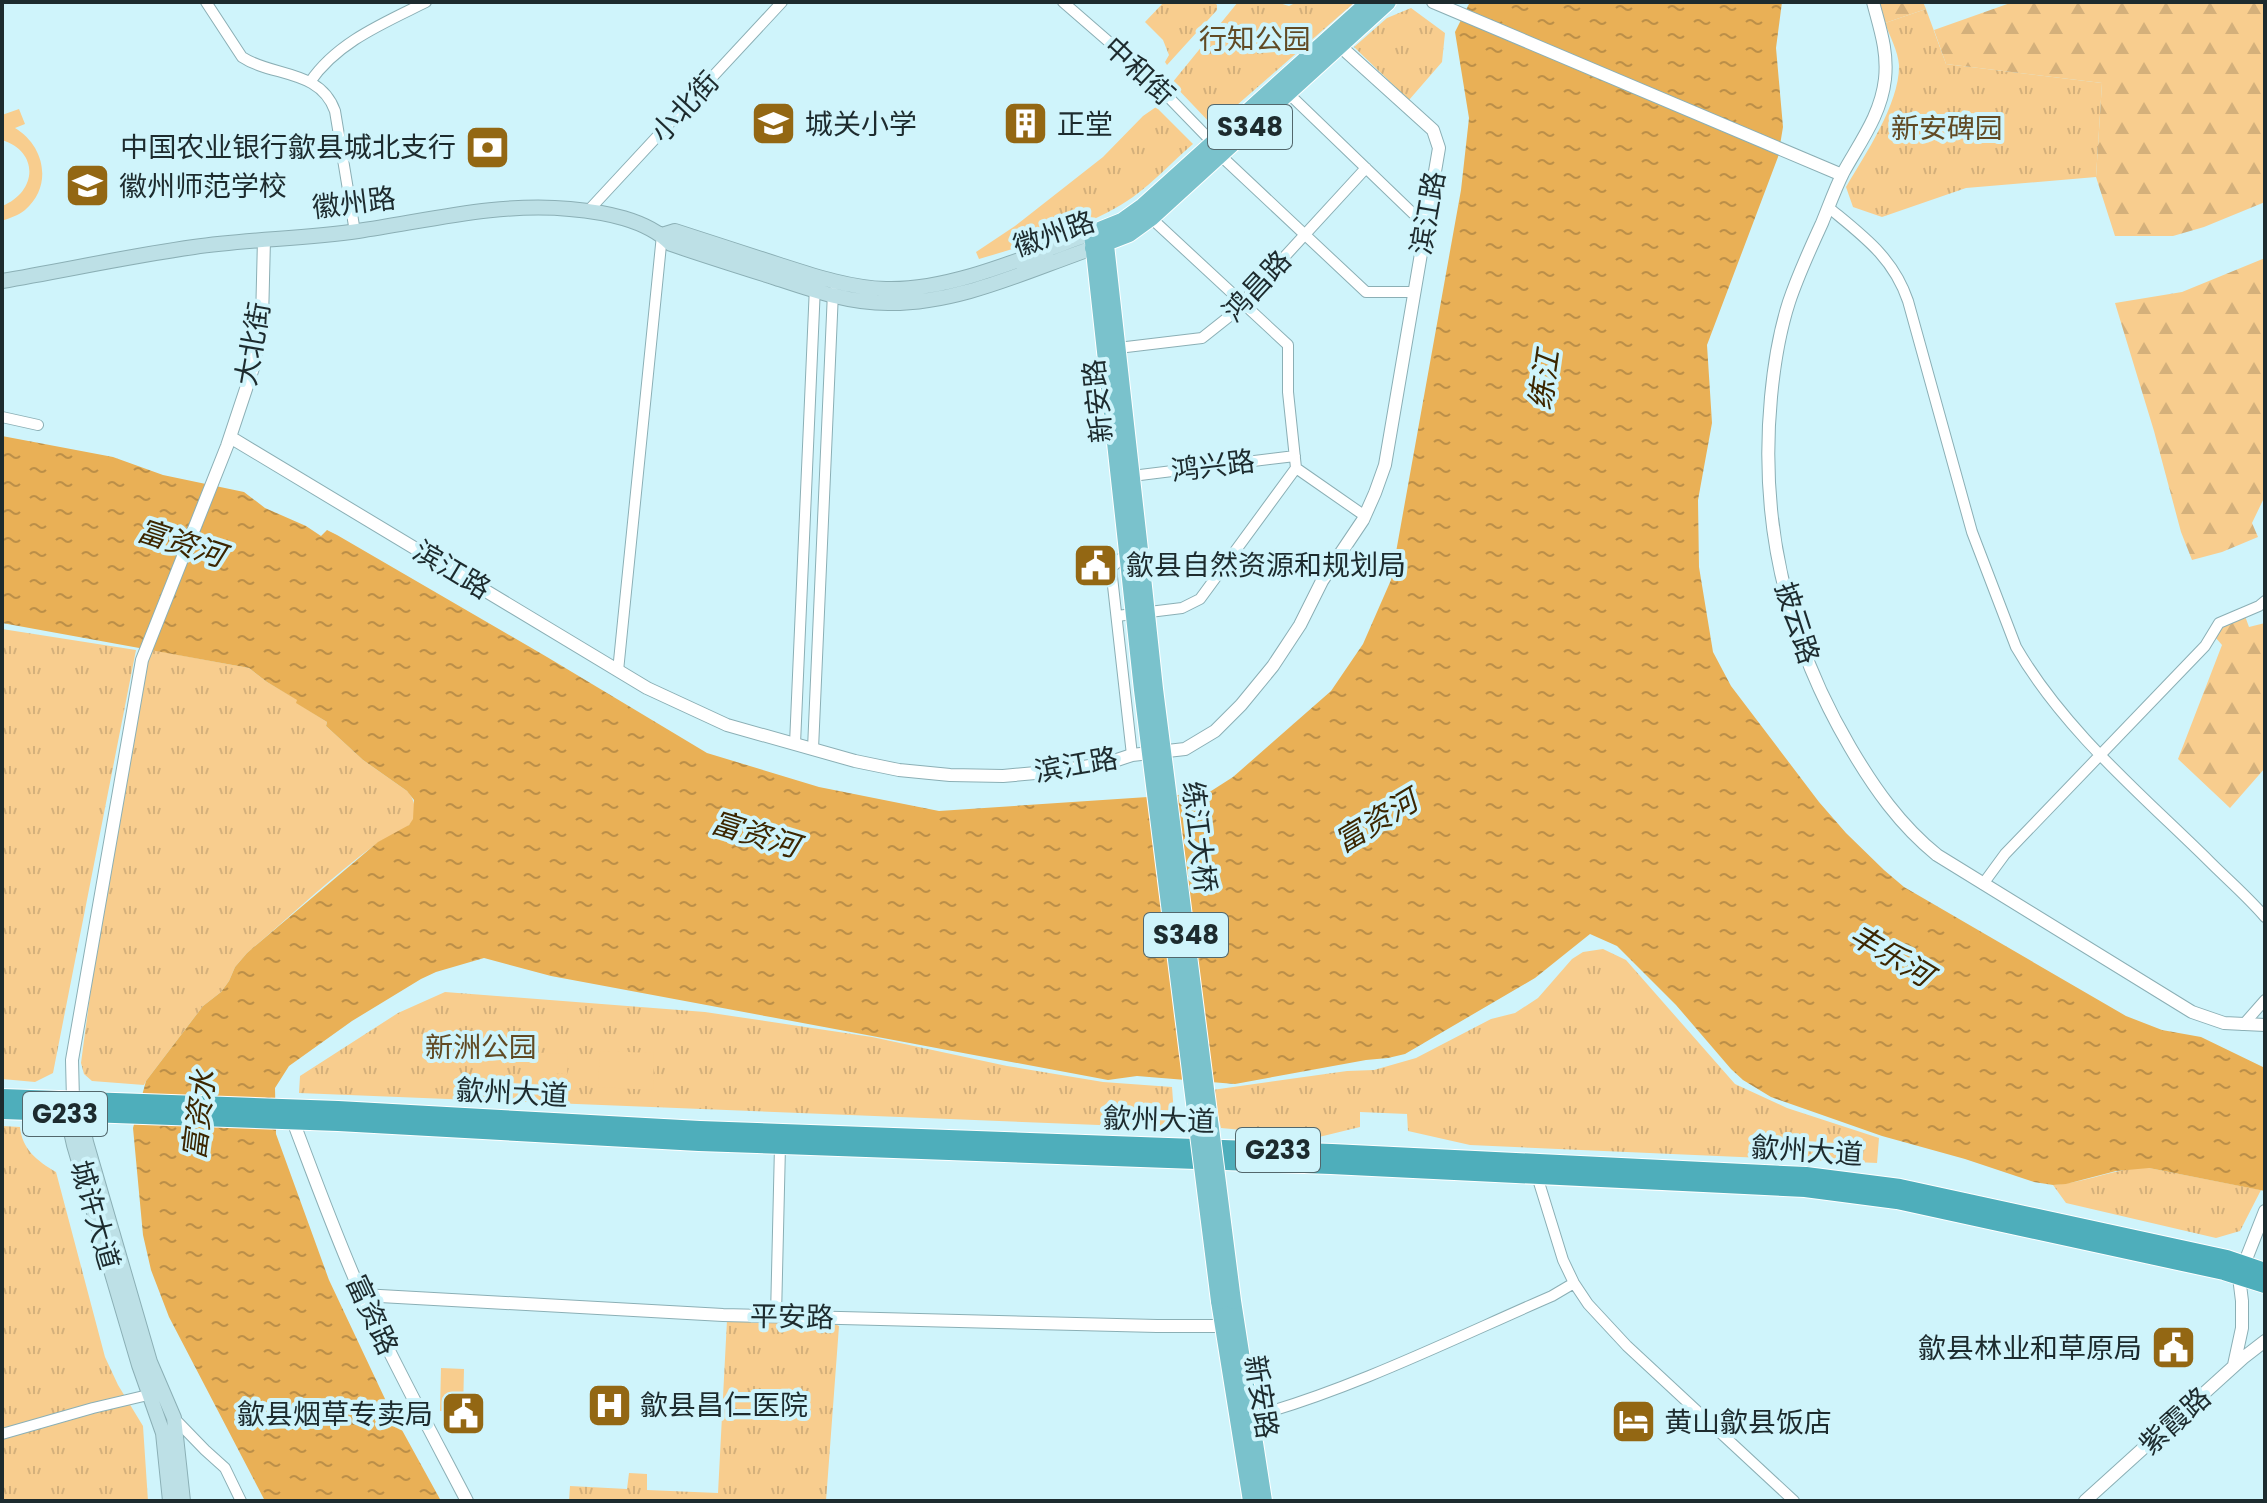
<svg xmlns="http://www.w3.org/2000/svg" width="2267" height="1503" font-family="Poppins,'Noto Sans SC',sans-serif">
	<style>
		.grass { fill: url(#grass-tufts) }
		.forest { fill: url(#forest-firs) }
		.pitch { fill: #f8cd8e }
		.water { fill: url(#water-ripples) }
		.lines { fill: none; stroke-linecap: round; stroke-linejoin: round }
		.minor-casing { stroke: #8bafb5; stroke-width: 12 }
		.tertiary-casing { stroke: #8bafb5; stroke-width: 14 }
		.secondary-casing { stroke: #8bafb5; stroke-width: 16 }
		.primary-casing { stroke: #fff; stroke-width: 18 }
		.trunk-casing { stroke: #fff; stroke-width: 18 }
		.minor { stroke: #fff; stroke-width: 10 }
		.tertiary { stroke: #fff; stroke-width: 12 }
		.secondary { stroke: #bde0e6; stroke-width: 14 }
		.primary { stroke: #7ac2cc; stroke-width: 16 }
		.trunk { stroke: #4eaebb; stroke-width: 16 }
		.primary-bridge-casing { stroke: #fff; stroke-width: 18; stroke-linecap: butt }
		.primary-bridge { stroke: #7ac2cc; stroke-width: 16 }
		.labels { text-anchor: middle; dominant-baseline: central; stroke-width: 8; stroke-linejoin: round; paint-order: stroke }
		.shield { fill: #cff4fb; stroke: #52676c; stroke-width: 2 }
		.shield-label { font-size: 26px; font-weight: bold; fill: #1d2b2e }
		.park-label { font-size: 28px; fill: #614a24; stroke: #cff4fb }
		.street-label { font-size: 28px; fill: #1d2b2e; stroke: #cff4fb }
		.poi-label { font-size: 28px; fill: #1d2b2e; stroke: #cff4fb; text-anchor: start }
		.water-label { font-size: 30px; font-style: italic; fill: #3c2600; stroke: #cff4fb }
	</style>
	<defs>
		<pattern id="grass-tufts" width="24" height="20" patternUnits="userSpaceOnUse" patternTransform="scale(2)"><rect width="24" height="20" fill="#f8cd8e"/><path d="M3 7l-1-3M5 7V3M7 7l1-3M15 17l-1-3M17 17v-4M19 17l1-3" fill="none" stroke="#d4b07b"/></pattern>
		<pattern id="forest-firs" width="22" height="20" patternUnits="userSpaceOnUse" patternTransform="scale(2)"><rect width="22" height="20" fill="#f8cd8e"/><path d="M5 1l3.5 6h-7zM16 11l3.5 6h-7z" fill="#d4b07b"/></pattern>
		<pattern id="water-ripples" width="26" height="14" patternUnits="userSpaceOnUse" patternTransform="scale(2)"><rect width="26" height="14" fill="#e9b056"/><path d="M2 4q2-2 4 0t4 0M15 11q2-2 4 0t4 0" fill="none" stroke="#bc8f48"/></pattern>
	</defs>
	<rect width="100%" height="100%" fill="#cff4fb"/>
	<path class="grass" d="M1164,2H1214L1217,5V10L1167,65L1165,62L1169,55L1163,40L1145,22Z
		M1238,2H1276L1289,6L1297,2H1355L1213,126L1172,83Z
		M1411,8L1445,33L1442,62L1409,100L1354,47L1387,18Z
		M1926,9L1946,64L2102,83L2096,177L1966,188L1882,217L1853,207L1846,187C1865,155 1900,103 1899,65C1898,51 1890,37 1885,23Z
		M1156,107L1193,144C1173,161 1154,182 1133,197C1092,226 1027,245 979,259L976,252L1015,226L1103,157L1143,116Z
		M2,629L136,650L53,1073L35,1082L2,1079Z
		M152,650L249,668L267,682L298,700L297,703L327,722L326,726L363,760L407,791C415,799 419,816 409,825C401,833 386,837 376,844C331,877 290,917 247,953L235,967L229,981L221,992L203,1006L146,1081L144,1085L92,1081L84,1074L81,1063L96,950L146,661Z
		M1603,949L1626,960L1735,1084L1787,1108L1879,1138L1877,1163L1470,1145L1408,1131L1407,1114L1360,1112V1127L1319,1137L1221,1128L1212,1090L1347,1071L1374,1070L1416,1058L1491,1019L1515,1013L1538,998L1572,959L1583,952Z
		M445,992L705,1012L872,1037L1007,1066L1103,1082L1172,1087L1175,1128L299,1093L300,1076L398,1013Z
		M2,1126L20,1127C22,1149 37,1161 56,1172L105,1357L118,1385L143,1426L148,1501H2Z
		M2136,1168H2149L2261,1190L2240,1231L2216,1238L2066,1203L2053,1185C2082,1183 2107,1172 2136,1168Z
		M727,1320L833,1323L839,1326L826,1501H569L570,1486L627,1489L629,1473L647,1474V1490L718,1493Z
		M2185,1330L2191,1332L2195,1340L2193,1344L2182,1354L2171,1341Z"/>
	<path class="forest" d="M1880,2H1923L1926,9L1885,23Z
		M2013,2H2265V202L2204,227L2173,236H2115L2096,177L2102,83L1946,64L1934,30Z
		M2265,258V496L2252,523L2258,537L2222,552L2192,560L2181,532L2154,431L2115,303L2182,292Z
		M2245,616L2249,627L2265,623V768L2230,808L2178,759L2222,645L2209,630Z"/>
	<path class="pitch" d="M19,109L25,124L15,128C45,146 53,186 25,210C19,215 10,218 2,221V206C37,192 40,152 2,140V115Z
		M600,1051L654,1053L653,1090L598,1087Z
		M526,1052L568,1054L567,1074L525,1073Z
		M441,1368L464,1369L463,1412L440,1411Z"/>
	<path class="water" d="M1470,2H1782L1776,48L1783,127L1778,157L1707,345L1712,423L1698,500L1699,567L1713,652L1731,686L1819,802L1846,833L1884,870L1904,887L2126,1016L2162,1030L2201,1037L2265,1068V1191L2149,1168L2116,1171L2066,1184L2053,1185L2034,1182L1965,1159L1882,1136L1771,1097L1743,1080L1731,1069L1676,1005L1617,946L1590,934L1535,978L1405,1054L1388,1058L1366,1060L1235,1084L1137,1076L1108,1080L551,976L484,958L436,972L421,979L352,1021L289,1066L275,1088L276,1134L329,1280L386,1401L441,1501H265L169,1317L151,1270L143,1235L133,1128L146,1081L203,1006L221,992L229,981L235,967L247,953L378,842L409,825L413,819L414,800L407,791L363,760L326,726L327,722L296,703L297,700L267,682L249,668L2,623V436L113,457L163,475L244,492L265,508L306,526L321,536L327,530L337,535L547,657L707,753L819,787L939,811L1208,793L1233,777L1331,691L1363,644L1391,580L1461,190L1469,118L1455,32Z"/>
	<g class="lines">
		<defs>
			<path id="minor" d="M206,2L242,57C272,77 320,69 335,111L355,232
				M1063,2L1147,75L1213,143
				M310,82C337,42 384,23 426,2
				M1288,93L1426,226
				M1220,155L1366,292H1413
				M1828,207C1863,236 1893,257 1908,301L1972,532L2016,647C2064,730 2141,794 2209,861C2227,879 2248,897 2265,917
				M588,211L782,2
				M1151,218L1288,345V392L1296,468
				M1118,348L1202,338L1231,315L1366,168
				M2,417L38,425
				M1296,468L1365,516
				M1132,476L1295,456
				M1127,553L1111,568L1132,755
				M1117,616L1182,608L1200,599L1296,468
				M618,671L662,235
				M795,744L815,286
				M813,749L833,292
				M1983,884L2005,854L2205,646L2219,623L2259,606L2265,601
				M2243,1025L2265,1000
				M1537,1176L1563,1260L1574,1283L1588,1304L1627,1346L1794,1501
				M776,1316L780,1146
				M1251,1417C1353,1389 1455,1338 1552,1296L1574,1283
				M174,1418L205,1450L225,1468L241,1501
				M2,1434L93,1408L148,1395L153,1399"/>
			<path id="tertiary" d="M1433,2L1842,175
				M1873,2C1880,29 1888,51 1885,79C1881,115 1860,142 1843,173C1835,189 1829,206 1822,223C1810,249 1798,275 1789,302C1779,333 1774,365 1771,397C1759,523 1786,638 1850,747C1874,788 1900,825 1937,855L2192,1012L2224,1023L2265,1025
				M230,437L647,688L727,725L855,761L899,770L950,775L1003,776L1058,771L1108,763L1132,755L1185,749L1215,731L1241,705L1273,666L1300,625L1322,581L1363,520L1375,493L1385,465L1439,148L1433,130L1340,46
				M73,1100L72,1060L142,660L227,446L253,368L262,320L264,239
				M293,1121C315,1179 336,1237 361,1293C394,1364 431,1432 467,1501
				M362,1295L723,1315L1157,1326H1223
				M2234,1365L2242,1328V1301L2239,1277L2265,1211
				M2085,1501L2243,1358L2265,1341"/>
			<path id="secondary" d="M662,235L675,231C710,242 745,254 780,265C814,276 850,288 886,289C952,291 1030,255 1092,233
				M2,281C66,270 130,256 194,247C248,239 304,239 358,231C427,221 499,202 570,209C604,212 646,219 671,244C706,256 741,267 776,278C812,290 849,303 888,303C959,304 1028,270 1093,248
				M71,1104L67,1114L74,1145L139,1365L163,1433L170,1501
				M75,1106L80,1114L86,1142L150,1362L174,1418L183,1501"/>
			<path id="primary" d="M1105,236L1142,568
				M1093,248L1129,234L1151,218L1388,2
				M1129,570L1092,233L1122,221L1143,206L1369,2
				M1219,1301L1251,1501
				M1233,1301L1264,1501"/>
			<path id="trunk" d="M2,1097L338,1109L700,1129L1332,1152L1806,1175L1900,1187L2227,1258L2265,1271
				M2,1111L338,1123L699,1143L1331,1166L1805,1189L1897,1201L2224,1272L2265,1285"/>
		</defs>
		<use href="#minor" class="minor-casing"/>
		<use href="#tertiary" class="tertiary-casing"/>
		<use href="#secondary" class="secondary-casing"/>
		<use href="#primary" class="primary-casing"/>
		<use href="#trunk" class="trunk-casing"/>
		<use href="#minor" class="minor"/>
		<use href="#tertiary" class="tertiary"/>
		<use href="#secondary" class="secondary"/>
		<use href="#primary" class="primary"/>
		<use href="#trunk" class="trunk"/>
		<defs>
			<path id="primary-bridge" d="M1142,568L1155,689L1233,1301
				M1129,570L1142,690L1219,1301"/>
		</defs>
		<use href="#primary-bridge" class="primary-bridge-casing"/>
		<use href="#primary-bridge" class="primary-bridge"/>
	</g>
	<defs>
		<symbol id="school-square" viewBox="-11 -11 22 22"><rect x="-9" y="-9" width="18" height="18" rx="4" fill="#936713" stroke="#cff4fb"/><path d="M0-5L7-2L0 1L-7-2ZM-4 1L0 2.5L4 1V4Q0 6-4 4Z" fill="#fff"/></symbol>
		<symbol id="building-square" viewBox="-11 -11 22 22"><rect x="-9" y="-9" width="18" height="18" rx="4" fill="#936713" stroke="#cff4fb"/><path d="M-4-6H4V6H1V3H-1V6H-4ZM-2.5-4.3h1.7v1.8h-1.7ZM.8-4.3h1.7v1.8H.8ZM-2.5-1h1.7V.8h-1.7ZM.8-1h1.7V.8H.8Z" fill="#fff"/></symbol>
		<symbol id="bank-square" viewBox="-11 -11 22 22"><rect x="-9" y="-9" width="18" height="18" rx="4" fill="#936713" stroke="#cff4fb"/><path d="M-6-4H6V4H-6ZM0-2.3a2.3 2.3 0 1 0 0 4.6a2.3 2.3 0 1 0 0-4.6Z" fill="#fff"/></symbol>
		<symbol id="civic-square" viewBox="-11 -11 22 22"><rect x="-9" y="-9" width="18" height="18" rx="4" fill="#936713" stroke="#cff4fb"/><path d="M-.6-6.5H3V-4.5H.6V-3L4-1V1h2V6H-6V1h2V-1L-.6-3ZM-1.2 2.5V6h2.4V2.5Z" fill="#fff"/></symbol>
		<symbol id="hospital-square" viewBox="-11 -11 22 22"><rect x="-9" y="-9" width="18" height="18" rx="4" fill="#936713" stroke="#cff4fb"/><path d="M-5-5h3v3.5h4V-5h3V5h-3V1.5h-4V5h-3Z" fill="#fff"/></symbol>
		<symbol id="hotel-square" viewBox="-11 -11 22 22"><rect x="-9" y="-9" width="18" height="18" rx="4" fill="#936713" stroke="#cff4fb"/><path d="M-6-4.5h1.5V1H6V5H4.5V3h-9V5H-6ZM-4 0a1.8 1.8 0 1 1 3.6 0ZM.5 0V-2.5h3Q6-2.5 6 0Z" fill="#fff"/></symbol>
	</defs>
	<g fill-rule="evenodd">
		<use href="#school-square" x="748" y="98" width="51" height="51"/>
		<use href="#building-square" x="1000" y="98" width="51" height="51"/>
		<use href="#bank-square" x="462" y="122" width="51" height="51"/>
		<use href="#school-square" x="62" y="160" width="51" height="51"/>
		<use href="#civic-square" x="1070" y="540" width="51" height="51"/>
		<use href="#civic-square" x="2148" y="1322" width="51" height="51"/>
		<use href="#hospital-square" x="584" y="1380" width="51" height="51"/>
		<use href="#civic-square" x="438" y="1388" width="51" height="51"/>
		<use href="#hotel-square" x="1608" y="1396" width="51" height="51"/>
	</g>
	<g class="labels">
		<g class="shield">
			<rect x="1208" y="105" width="84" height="44" rx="6"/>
			<rect x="1144" y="913" width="84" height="44" rx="6"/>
			<rect x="23" y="1092" width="84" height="44" rx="6"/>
			<rect x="1236" y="1128" width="84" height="44" rx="6"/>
		</g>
		<g class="shield-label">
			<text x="1250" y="127">S348</text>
			<text x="1186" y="935">S348</text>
			<text x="65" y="1114">G233</text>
			<text x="1278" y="1150">G233</text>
		</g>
		<g class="park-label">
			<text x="1255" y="39">行知公园</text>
			<text x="1947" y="128">新安碑园</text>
			<text x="481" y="1047">新洲公园</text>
		</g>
		<g class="street-label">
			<text transform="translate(1139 71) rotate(43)">中和街</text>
			<text transform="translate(685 107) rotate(-47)">小北街</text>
			<text transform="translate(354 203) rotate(-7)">徽州路</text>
			<text transform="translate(1428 213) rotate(-80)">滨江路</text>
			<text transform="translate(1054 234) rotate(-19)">徽州路</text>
			<text transform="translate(1257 286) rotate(-47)">鸿昌路</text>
			<text transform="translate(253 344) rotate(-80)">大北街</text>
			<text transform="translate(1098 401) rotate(-96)">新安路</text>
			<text transform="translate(1213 466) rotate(-7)">鸿兴路</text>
			<text transform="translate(452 570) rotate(31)">滨江路</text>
			<text transform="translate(1797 623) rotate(72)">披云路</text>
			<text transform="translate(1076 765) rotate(-10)">滨江路</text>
			<text transform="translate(1199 837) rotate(83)">练江大桥</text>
			<text transform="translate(512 1093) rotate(3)">歙州大道</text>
			<text transform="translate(1159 1120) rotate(2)">歙州大道</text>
			<text transform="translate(1807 1151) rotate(4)">歙州大道</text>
			<text transform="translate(95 1215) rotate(74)">城许大道</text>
			<text transform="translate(372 1315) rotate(65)">富资路</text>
			<text transform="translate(792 1317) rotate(1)">平安路</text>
			<text transform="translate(1261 1397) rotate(81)">新安路</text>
			<text transform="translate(2175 1421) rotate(-42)">紫霞路</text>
		</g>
		<g class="poi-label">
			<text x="805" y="124">城关小学</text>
			<text x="1057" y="124">正堂</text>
			<text x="456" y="147" text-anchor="end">中国农业银行歙县城北支行</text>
			<text x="119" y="186">徽州师范学校</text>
			<text x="1126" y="565">歙县自然资源和规划局</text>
			<text x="2142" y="1348" text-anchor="end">歙县林业和草原局</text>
			<text x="640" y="1405">歙县昌仁医院</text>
			<text x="433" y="1414" text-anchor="end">歙县烟草专卖局</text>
			<text x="1664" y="1422">黄山歙县饭店</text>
		</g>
		<g class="water-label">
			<text transform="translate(1544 380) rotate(-82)">练江</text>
			<text transform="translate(181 543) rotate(18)">富资河</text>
			<text transform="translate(1376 821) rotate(-31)">富资河</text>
			<text transform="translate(755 834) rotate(17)">富资河</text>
			<text transform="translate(1891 955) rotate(31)">丰乐河</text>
			<text transform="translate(199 1115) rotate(-83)">富资水</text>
		</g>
	</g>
	<rect width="2267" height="1503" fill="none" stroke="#1d2b2e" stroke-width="8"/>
</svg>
